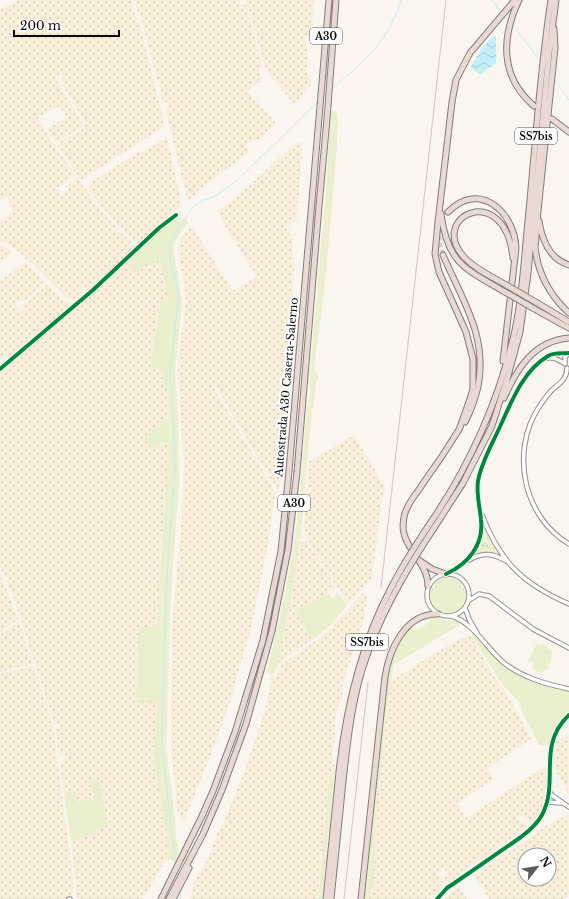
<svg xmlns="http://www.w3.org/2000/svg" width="569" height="899" font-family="'Libre Baskerville',serif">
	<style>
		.farmland { fill: url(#farmland-dots); fill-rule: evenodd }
		.grass { fill: #eaf0cd }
		.park { fill: url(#park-tufts) }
		.water { fill: url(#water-waves) }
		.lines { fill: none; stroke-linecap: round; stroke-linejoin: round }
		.stream { stroke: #c2eff7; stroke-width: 1 }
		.highway-tunnel { stroke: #d6d2cd; stroke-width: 5; stroke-dasharray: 5 2.5; stroke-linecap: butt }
		.minor-casing { stroke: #93908e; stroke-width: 5.5 }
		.highway-casing { stroke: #807e7b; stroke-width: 7 }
		.minor { stroke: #fefefd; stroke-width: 3.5 }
		.highway { stroke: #ead9d3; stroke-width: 5 }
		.rail { stroke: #d8c2c7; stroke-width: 1 }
		.highway-bridge-casing { stroke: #807e7b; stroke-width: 7; stroke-linecap: butt }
		.highway-bridge { stroke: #ead9d3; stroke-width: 5 }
		.cycleway-casing { stroke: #fff; stroke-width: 6 }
		.cycleway { stroke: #00873e; stroke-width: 4 }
		.labels { text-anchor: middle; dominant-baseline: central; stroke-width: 4; stroke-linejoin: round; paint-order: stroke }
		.shield { fill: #fff; stroke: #545454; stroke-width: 1 }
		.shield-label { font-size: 10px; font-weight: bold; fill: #0b0b0b }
		.street-label { font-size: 11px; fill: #0b0b0b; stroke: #fff }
	</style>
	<defs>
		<pattern id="farmland-dots" width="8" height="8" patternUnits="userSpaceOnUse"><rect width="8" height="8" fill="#f8eeda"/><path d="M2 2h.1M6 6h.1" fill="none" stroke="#d3cbba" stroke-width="1.8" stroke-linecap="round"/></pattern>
		<pattern id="park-tufts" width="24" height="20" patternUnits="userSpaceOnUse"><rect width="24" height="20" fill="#eaf0cd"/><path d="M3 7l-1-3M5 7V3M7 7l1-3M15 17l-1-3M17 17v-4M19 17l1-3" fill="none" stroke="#c7ccaf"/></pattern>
		<pattern id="water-waves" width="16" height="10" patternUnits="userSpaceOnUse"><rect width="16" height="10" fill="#c2eff7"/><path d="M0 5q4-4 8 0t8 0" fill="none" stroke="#a5ccd2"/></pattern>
	</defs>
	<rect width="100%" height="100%" fill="#faf5ef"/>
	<path class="farmland" d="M19,0H131L134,13L139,21L165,126L81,180L58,146L59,143L84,128L85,122L73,103L75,101L73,98L71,99L60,81L63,77L61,73L55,77L83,124V126L56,143L47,130L66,117L59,106L38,117L49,137L75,175L56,189L57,191L61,196L69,190L66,186L77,177L97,205L118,229L116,231L119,233L121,232L135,247L95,286L88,291L84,287L81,289L84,293L74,301L66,297L36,267L13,247L0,241V221L13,211L9,205L11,203L6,196L0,201V10Z
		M135,0H240L238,2L240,3L246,5L250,18L262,65L259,70L262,79L247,91L276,123L260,139L247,143L246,145L249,151L227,169L200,189L188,202L166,111L169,110L167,102H163L145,34L141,16L138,13Z
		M246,0H314L311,32L305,39L308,56L306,72L312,83L294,104L266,70Z
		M167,137L182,203V205L137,244L112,219L87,189L91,186L90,183L140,151L142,153Z
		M298,142L301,143L302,153L297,219L286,228L293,239V255L294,266L290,340L283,403L285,416L279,492H278L216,387L214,388L273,488L275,495L267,550L251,629L226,714L209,759L184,821L182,820L179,818L171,751V735L172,630L182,517L184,467L178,374L179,354L186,301L178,247L181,239L191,225L232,290H236L256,277V276L217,212L238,196L289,149Z
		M0,244L12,252L0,263Z
		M160,260L168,299L159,302L150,370L162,366L164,387H167L169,419L144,436L152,449L168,443V478L160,557L158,620L157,624L153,627H143L136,702L157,701L154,762L166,830L168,857L163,865L143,899H77L71,841L86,837L107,825L100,779L91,781L94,798L92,800L78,803L75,790L64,793L60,762H62L66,757L64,755L59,756L55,729H59V726L58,723L54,724L15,601L0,566V371L90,295L125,263L135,275L146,265H148L150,266Z
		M25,262L46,283L24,301H17L16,305L20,312L25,309L22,306L48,284L71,306L9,359L6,356L0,361V282Z
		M354,435L384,486L385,491L382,497L372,578L351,601L348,602L344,598L330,576L308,540L305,534L304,527L309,462Z
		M307,541L336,588L296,611L312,640L283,660L276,671L291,599L300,542Z
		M0,573L18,619L0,633Z
		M365,591L367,596L365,616L345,677L342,687V698L337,709L335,721V732L332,755L335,766L332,771L328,786L327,811L323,854L320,856L321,862L317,899H191L194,883L208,858L218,831L221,827L232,803L246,767L264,714L272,677L276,676L282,664L320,638L332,627Z
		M19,621L33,664L0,672V635Z
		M468,635H470L495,678L511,701L531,739L491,766L488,770L494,779L457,803L466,818L546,766V786L542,808L532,826H531L527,819L521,815L517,817L521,823L524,822L526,824V829L485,856L448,883L443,877L448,874L444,867L437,872L442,881V887L431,899H368L369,893L375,885L373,883V869L377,796L391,681L437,652Z
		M32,666L35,668L53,725L73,879V894L70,897L66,899H0V674Z
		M569,735V795L555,769L554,757L556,742Z
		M569,814V895L563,899H489L474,875L536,834L537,831ZM525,855H549V879H525Z
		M459,886L467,899H445L448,896Z"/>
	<path class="grass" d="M331,111H335L338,115L337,143L331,217L325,282L314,368L319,376L316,382L314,406L312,409L300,542L291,599L276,671L274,674H271V673L267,672C278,626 288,581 295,535C301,492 303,450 307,407C310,399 312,392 309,384L325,200Z
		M177,217L187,220L188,222L176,239L173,248L182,301L175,374L178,409L179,482L171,593L166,748L173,800L176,835L179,853L175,862L167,860L168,857L166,830L154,762L157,702H136L139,630L140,627H153L157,624L158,620C159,561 167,502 168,443H165L152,449L144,436L169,419L167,388L164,387L162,366L150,370L160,302L168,299L160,260L150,266L148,265H146L135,275L125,263L162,228Z
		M430 595a18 18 0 1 1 36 0a18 18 0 1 1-36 0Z
		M328,593L332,598L339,594L348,604L332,624L312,640L296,611Z
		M434,616L447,621L457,620L463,623L393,665C384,738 374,810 373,883L375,885L369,893L368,899H363L390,661C395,648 401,638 411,628C418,632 424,627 429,621V617Z
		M473,634C482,644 491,655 501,663C521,680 545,686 569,692V713C558,722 553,732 549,745H539L523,714L520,703L504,687L472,636Z
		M537,643L541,646L543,644L547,646V648L552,650L551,652L553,653L547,670L545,669L543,673L534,670V668L532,667L534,664L528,661Z
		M335,766L322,899H318L327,811L328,779Z
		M100,779L107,825L86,837L71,841L64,793L75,790L78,803L92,800L94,798L91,781Z"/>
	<path class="park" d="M483,522L486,531L501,556C492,550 484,551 474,555L482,538Z"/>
	<path class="water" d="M495,36L496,37V63L481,74H479L471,67V66C477,56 485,41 495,36Z"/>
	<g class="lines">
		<path class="stream" d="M491,0L502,12
			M505,16L509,21
			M513,25L541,62
			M554,79L569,100
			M332,89C345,77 361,65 373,51C386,37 395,18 401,0
			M176,865L162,747L166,589L175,470L173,409L170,373L178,303L177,287L170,259V246L176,233L193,207L200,202L215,196L234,183L318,102
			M180,890L181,899"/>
		<path class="highway-tunnel" d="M439,235L440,245L443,255"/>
		<defs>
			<path id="minor" d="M545,358H554L564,363
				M565,364V357L569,353
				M567,368C567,379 560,383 552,390C547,395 543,401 539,407C510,451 523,517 569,544
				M0,369L93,290L159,228L176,215
				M482,515C500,562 523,584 569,604
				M469,560C483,552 493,553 506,561
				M427 595a21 21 0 1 1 42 0a21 21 0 1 1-42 0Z
				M446,574C468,564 484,545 481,520C480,507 476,494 478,481C481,464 490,448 497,433C510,406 521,372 548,356C555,352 562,354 569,353
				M468,601L479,594L489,596L533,629L569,648
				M465,608L469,619L477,633
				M451,616C473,622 487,649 504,663C523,678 546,684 569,689
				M549,792L553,796L569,807
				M547,802L561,803
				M69,899H70
				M437,899L447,888L456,882L521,837C529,831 537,824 542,815C560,781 536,746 569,715"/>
			<path id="highway" d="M519,0C501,38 500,77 534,106
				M552,119L569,132
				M448,212C479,180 514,211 516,248L503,361
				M441,214C448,265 466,269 505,292
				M539,221C542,240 549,259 569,265
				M535,246C537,272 550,296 569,313
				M535,249L538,211L555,48L554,29
				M443,255C462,300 488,336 478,387C475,399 471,411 465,422
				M508,286C493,277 476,270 464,257C427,216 505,180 513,258
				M539,304L569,322
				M538,311L569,328
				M504,398C517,368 534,341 569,338
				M459,430L470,399L473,389V359L466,332L439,272L435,254L438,222L452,102L456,80L470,53L515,0
				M429,525C469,467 500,399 515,330C522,298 524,264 527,231C535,154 539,77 551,0
				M434,528L463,483L492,426L508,376L520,332L528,273L549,53L556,0
				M420,561L432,569L446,574
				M428,586C428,566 411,554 405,537C402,529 403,520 405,513C409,501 418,492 424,482C437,464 449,446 460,428
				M161,899L201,818L213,791L235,732L263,640L281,551L289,471L329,0
				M169,899L203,834L222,790L246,724L272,631L288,550L297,472L319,206L327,119L336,0
				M173,899L189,868
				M326,899L339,772
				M331,899L344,772
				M361,899L385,677C389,650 405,613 438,614"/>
		</defs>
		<use href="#minor" class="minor-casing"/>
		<use href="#highway" class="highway-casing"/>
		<use href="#minor" class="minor"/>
		<use href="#highway" class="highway"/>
		<path class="rail" d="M381,588L446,0
			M344,899L368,682"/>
		<defs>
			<path id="highway-bridge" d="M508,286L539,304
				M505,292L538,311
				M339,772C346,708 360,647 390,590C401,568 415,546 429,525
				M344,772C348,737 352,703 362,670C378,618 404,573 434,528"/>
		</defs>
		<use href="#highway-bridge" class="highway-bridge-casing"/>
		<use href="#highway-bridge" class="highway-bridge"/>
		<defs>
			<path id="cycleway" d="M0,369L93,290L159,228L176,215
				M446,574C468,564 484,545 481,520C480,507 476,494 478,481C481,464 490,448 497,433C510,406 521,372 548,356C555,352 562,354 569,353
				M437,899L447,888L456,882L521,837C529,831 537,824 542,815C560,781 536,746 569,715"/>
		</defs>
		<use href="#cycleway" class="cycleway-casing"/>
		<use href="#cycleway" class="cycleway"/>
	</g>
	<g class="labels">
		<g class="shield">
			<rect x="310" y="28" width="32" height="16" rx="3"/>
			<rect x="515" y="128" width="42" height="16" rx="3"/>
			<rect x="278" y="495" width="32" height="16" rx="3"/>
			<rect x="346" y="634" width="42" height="16" rx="3"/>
		</g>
		<g class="shield-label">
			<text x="326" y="36">A30</text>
			<text x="536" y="136">SS7bis</text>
			<text x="294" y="503">A30</text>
			<text x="367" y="642">SS7bis</text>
		</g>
		<g class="street-label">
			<text transform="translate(286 387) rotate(-85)">Autostrada A30 Caserta-Salerno</text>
		</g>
	</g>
	<g transform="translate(537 867) rotate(59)"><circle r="19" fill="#ffffff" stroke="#9d9d9d"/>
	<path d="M0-3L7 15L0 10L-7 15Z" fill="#5f5d5b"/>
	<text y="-6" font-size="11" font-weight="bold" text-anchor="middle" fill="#0b0b0b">N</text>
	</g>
	<path d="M14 30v6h105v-6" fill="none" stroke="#0b0b0b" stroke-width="2"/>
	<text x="20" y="30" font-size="12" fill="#0b0b0b" stroke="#ffffff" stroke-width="3" paint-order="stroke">200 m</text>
</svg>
